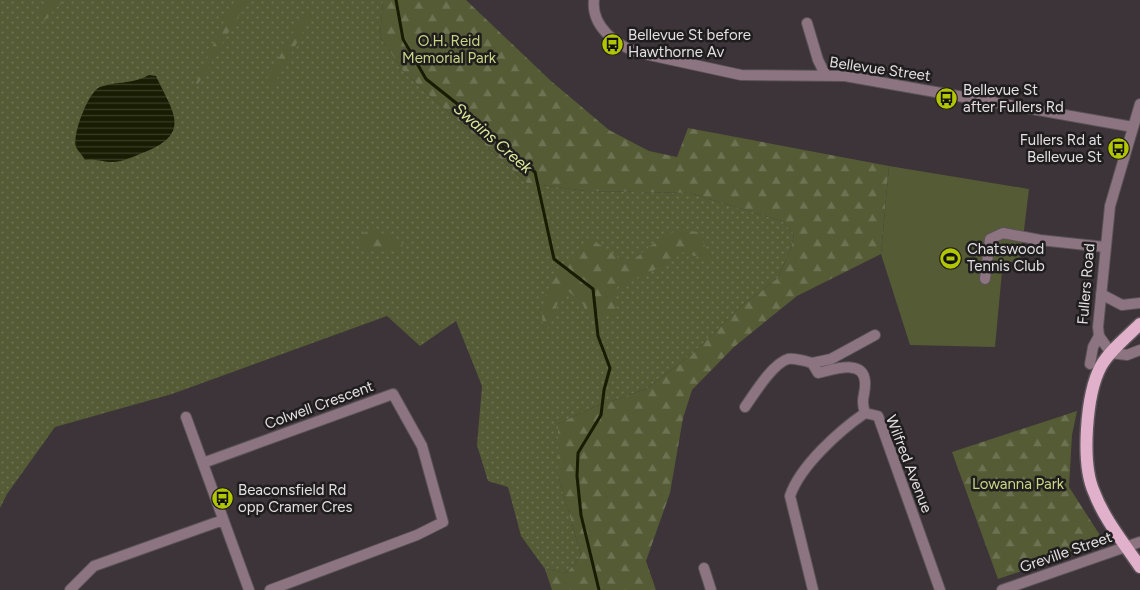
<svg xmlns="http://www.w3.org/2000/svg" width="1140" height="590" font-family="Figtree,sans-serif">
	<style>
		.grass { fill: url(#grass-dots) }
		.forest { fill: url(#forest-firs) }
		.garden { fill: #545b35 }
		.water { fill: url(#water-rules) }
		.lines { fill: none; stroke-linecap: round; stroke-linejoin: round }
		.stream { stroke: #181c02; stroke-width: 3 }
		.minor-casing { stroke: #5a5357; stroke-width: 12 }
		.major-casing { stroke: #5a5357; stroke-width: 15 }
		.minor { stroke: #8c7480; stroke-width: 10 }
		.major { stroke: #e1b0ca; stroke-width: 12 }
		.labels { text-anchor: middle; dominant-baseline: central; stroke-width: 5; stroke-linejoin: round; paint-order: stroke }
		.poi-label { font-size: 15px; fill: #e4dfe2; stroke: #201d1e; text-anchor: start }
		.park-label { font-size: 15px; fill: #c8d684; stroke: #201d1e }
		.street-label { font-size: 15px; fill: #e4dfe2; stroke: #201d1e }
		.water-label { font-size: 16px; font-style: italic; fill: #dceb98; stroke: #201d1e }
	</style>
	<defs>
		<pattern id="grass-dots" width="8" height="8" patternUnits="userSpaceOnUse" patternTransform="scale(1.25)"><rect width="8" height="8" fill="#545b35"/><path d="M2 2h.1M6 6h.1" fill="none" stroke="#6c7252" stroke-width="1.8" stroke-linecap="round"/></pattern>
		<pattern id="forest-firs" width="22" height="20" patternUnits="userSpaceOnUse" patternTransform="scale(1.25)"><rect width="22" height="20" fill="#545b35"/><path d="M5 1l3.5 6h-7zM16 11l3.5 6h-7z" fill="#6c7252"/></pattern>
		<pattern id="water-rules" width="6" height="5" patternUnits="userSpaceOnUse" patternTransform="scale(1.25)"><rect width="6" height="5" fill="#181c02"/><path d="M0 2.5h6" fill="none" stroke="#393d27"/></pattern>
	</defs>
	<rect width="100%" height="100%" fill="#3c3438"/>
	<path class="grass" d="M0,0H383L380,37L404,72L527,183L586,191L690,193L782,221L794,234L791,249L778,278L740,307L691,355L646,389L594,407L558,424V475L581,555L567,573L545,569L521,536L508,487L488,481L477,445L482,386L456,321L420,346L387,316L172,394L55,427L7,494L0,508Z"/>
	<path class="forest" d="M50,0H64L43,22L38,12Z
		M236,0H253C227,24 217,62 193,90L230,8Z
		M383,0H466L551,81L609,130L649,151L677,157L688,128L889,166L881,254L797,296L734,347L692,390L683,418L670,493L646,561L656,590H552L545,569L567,573L581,555L558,475V424L594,407L646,389L691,355L740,307L778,278L791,249L794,234L782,221L690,193L586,191L527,183L404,72L380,37Z
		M306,9L312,16L274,84L266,81Z
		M371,229L401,241L404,250L364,251L359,236Z
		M677,230L700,232L710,261L683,252L663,266L617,287L615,313L587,316L583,304L567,290L560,298L545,334C532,294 565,264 589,237L628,265L650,246Z
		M1077,411L1072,435L1069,487L1105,543L998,579L952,452Z"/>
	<path class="garden" d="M889,166L1029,189L1020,263L1003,261L995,347L910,345L881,254Z"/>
	<path class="water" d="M149,75L156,76C172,111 193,133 145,152C134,156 123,162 112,162C103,162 94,158 85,160C83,156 78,151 76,147C72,135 88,92 100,87C116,81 135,84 149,75Z"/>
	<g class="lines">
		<path class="stream" d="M396,0L403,39L426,79L470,114L511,154L535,172L554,259L593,289L598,336L610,368L604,390L601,415L578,453L577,476L581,515L599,590"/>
		<defs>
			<path id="minor" d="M594,0C591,26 616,46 640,53L741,75L845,76L1133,127
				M807,23L818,60L826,76
				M1140,104L1110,206L1098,327L1099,336L1111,353L1127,355L1140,350
				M985,279L990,239L1003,233L1040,240L1105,247
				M1101,294L1122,305L1140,303
				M812,363L831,359L875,335
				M1090,364L1093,347L1099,336
				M745,407C754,394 773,363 788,359C795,358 805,361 812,363L818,373C832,370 864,358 865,382C866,395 860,397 865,413
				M186,417L249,590
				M203,463L393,394L422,446L443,522L417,535L270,590
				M704,568L711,590
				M70,590L94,566L223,520
				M813,590L790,496C800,466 839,431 865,413L878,416L940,590
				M1002,590L1140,542"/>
			<path id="major" d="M1140,324C1127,337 1110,350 1101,366C1086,394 1081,463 1094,492C1104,519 1124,543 1140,567"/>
		</defs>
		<use href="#minor" class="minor-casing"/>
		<use href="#major" class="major-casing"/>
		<use href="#minor" class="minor"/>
		<use href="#major" class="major"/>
	</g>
	<defs>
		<symbol id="bus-disc" viewBox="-11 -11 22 22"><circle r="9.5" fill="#b1c500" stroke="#201d1e"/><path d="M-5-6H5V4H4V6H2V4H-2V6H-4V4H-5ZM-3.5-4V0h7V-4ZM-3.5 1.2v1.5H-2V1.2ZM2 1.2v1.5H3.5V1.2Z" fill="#111"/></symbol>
		<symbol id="stadium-disc" viewBox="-11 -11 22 22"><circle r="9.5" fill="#b1c500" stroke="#201d1e"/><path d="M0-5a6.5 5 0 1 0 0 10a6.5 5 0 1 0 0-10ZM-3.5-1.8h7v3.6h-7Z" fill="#111"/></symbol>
	</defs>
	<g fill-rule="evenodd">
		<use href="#bus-disc" x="600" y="32" width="25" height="25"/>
		<use href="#bus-disc" x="934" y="86" width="25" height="25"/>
		<use href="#bus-disc" x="1106" y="136" width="25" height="25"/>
		<use href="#stadium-disc" x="938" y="246" width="25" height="25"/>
		<use href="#bus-disc" x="210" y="486" width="25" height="25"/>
	</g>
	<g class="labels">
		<g class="poi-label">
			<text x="628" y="35">Bellevue St before<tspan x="628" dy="17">Hawthorne Av</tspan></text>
			<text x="963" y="90">Bellevue St<tspan x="963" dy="17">after Fullers Rd</tspan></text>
			<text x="1102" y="140" text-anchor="end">Fullers Rd at<tspan x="1102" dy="17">Bellevue St</tspan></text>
			<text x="967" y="249">Chatswood<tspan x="967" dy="17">Tennis Club</tspan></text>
			<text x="238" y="490">Beaconsfield Rd<tspan x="238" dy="17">opp Cramer Cres</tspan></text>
		</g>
		<g class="park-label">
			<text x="449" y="41">O.H. Reid<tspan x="449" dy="17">Memorial Park</tspan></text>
			<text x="1018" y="484">Lowanna Park</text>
		</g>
		<g class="street-label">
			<text transform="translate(880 69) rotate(8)">Bellevue Street</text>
			<text transform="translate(1086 284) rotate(-85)">Fullers Road</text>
			<text transform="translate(319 405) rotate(-20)">Colwell Crescent</text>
			<text transform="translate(909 464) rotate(69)">Wilfred Avenue</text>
			<text transform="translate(1066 552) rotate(-19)">Greville Street</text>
		</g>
		<g class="water-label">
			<text transform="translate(493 138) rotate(41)">Swains Creek</text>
		</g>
	</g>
</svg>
